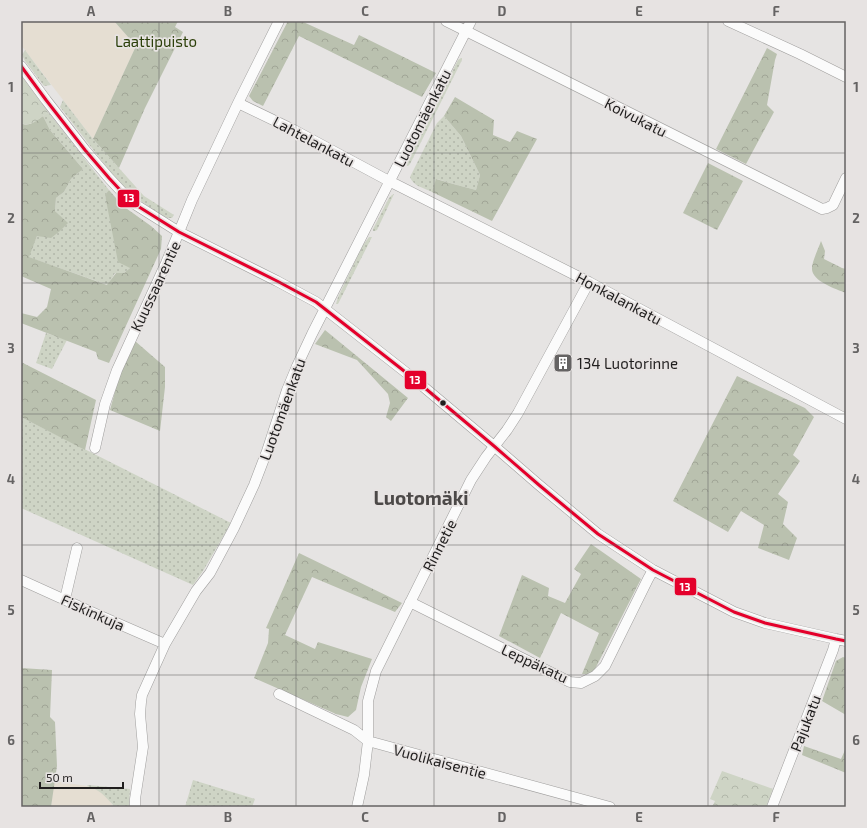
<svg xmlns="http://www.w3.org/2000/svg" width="867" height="828" font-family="'Exo 2',sans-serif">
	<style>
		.commercial { fill: #e5ded2 }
		.grass { fill: url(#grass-dots) }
		.forest { fill: url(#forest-crowns) }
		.park { fill: url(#park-crowns) }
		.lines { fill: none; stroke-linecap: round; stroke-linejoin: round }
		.minor-casing { stroke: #9f9e9d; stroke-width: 11 }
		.minor { stroke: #fbfbfb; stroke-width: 10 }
		.bus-1-casing { stroke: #e7e3e2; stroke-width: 6 }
		.bus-1 { stroke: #e4002b; stroke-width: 3 }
		.grid { fill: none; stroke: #656363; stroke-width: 1; stroke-opacity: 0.55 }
		.bus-dot { fill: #201e1e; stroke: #e7e3e2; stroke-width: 1.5 }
		.labels { text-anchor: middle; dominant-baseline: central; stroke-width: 3.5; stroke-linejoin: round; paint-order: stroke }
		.park-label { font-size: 15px; fill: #2b3f09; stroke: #e7e3e2 }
		.street-label { font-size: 15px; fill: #201e1e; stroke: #e7e3e2 }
		.poi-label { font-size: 15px; fill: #201e1e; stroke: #e7e3e2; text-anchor: start }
		.district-label { font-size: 19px; font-weight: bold; fill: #4c4948; stroke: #e7e3e2 }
		.line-badge { stroke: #e7e3e2; stroke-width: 1.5 }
		.badge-label { font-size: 11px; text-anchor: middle; font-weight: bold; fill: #fff }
		.neatline { fill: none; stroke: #656363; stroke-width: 1.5 }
		.grid-label { font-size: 13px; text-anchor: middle; font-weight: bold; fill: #656363 }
	</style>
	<defs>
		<pattern id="grass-dots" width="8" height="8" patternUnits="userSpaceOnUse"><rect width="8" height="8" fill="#ced4c5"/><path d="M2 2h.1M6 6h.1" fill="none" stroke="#b1b6a9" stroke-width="1.8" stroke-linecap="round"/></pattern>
		<pattern id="forest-crowns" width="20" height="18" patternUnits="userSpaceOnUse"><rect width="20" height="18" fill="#bac1af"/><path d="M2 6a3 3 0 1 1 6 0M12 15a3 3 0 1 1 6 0" fill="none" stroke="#a0a596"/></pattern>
		<pattern id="park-crowns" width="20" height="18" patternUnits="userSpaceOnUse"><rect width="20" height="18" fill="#ced4c5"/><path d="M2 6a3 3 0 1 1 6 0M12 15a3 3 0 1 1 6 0" fill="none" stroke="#b1b6a9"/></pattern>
	</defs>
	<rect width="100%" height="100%" fill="#e6e4e3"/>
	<path class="commercial" d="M21,21H114L136,46L93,139L21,45Z
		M54,781L87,786L98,789L107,797L113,806V807H51Z"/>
	<path class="grass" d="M25,50L51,85L44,86L25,61L22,55Z
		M461,58H462V60L410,164L408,166H407L406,163L458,60Z
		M63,100L93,139L144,196L174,215L172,218H167L162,216L138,199L125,188L112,174L60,107Z
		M48,112L109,190L105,196L130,268L124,273H115L108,285L28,257L37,236L67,223L55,211L56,198L64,192L71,179L83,169L50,130L43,116Z
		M444,116L461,136L480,175L476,190L457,185L437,179L432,192C424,188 413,186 410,177L437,123Z
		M394,194L377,230L375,231H373V229L389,198L392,195Z
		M369,237H372L338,304H336L338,297L363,245Z
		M46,333L67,340L52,369L36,363Z
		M21,417L231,523L203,571L193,585L21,508Z
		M193,780L255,799L252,807H185Z
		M88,785L130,789L129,807H113V805C104,795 100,790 87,786Z"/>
	<path class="forest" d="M114,21H178L175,27L183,32L145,108L119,168L93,139L136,46Z
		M288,21H301L354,45L359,35L436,73L422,97L299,36L263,106L253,101L249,96Z
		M767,48L777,54L775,60L767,105L774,112L746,164L716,149Z
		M455,97L494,120L493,135L510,142L517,131L537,139L492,221L432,192L436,179L457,185L476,190L480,175L461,136L444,116Z
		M43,116L50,130L83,169L71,179L64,192L56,198L55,211L68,223L60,231L51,238L37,236L29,257L107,285L116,273H124L130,268L118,262L105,195L109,190L123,206L151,226L162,236L161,249L109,363L98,359L96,352C71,342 46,333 21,323V313L37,317L47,307L51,289L21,276V123C29,128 36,120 43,116Z
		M708,163L743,181L717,230L683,213Z
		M821,241L825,251L824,259L842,268L846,269V293C836,289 811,281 812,268C812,262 819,247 821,241Z
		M325,330L408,398L391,421L386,417L390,403L388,394L357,360L315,344Z
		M135,341L165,367V387L160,431L110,410L120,373Z
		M21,362L96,400L85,450L21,417Z
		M737,376L805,408L814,417L793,455L800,461L778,494L788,502L783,524L797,538L789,560L758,548L764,525L741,511L728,532L673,501Z
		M591,544L641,579L594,671L588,674H582L599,633L561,613L540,658L499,636L522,575L549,588L548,596L565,603L581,574L574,569Z
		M299,553L402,603L395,612L312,577L285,635L315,649L318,642L372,659L361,687L356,710L348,717L336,714L254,678L268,643L269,629L266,628Z
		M843,657L846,658V715L822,701L836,661Z
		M21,668L52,670L50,717L55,722L57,766L51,807H21Z
		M804,746L841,759L846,748V773L802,755Z"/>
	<path class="park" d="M21,75L48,112C41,118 30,128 21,123Z
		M722,771L773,789L766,807H712L715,801L710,799Z"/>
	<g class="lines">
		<defs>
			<path id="minor" d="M446,21L822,209L827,208L833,205L846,178
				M728,21L800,54L846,77
				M21,66L46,100L85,150L109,178L122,192L136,205L179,232L277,281L316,302L413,378L494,446L539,485L598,534L653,570L734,612L765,623L836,639L846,641
				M238,103L294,130L389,181L589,282L846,419
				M95,448L105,404L117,370L166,263L179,232L192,200L238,103L279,21
				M21,580L96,614L165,644
				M65,599L77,548
				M410,602L570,682L581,683L595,676L605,666L648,579L653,570
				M279,694L354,730L368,741L610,807
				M135,807V799L143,747L140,714L141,702L142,695L165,644L196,591L210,573L234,528L254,485L267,451L287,390L297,366L312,334L471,21
				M357,807L364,775L368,741V701L376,671L471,480L486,457L507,430L518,413L589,282
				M772,807L833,650L836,639"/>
		</defs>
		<use href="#minor" class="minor-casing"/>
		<use href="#minor" class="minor"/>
		<defs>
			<path id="bus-1" d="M21,66L46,100L85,150L109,178L122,192L136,205L179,232L277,281L316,302L413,378L494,446L539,485L598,534L653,570L734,612L765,623L836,639L846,641"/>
		</defs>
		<use href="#bus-1" class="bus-1-casing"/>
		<use href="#bus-1" class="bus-1"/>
	</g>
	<path class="grid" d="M159,21V807M296,21V807M434,21V807M571,21V807M708,21V807M21,153H846M21,283H846M21,414H846M21,545H846M21,675H846"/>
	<defs>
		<symbol id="building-square" viewBox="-11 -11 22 22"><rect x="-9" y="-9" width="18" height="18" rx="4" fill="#656363" stroke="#e7e3e2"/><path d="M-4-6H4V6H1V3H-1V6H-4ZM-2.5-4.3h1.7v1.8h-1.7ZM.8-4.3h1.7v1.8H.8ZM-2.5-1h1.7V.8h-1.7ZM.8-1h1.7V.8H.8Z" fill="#fff"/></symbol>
	</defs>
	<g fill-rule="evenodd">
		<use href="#building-square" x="552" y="352" width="22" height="22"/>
	</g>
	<circle class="bus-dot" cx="443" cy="403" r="3.5"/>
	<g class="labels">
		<g class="park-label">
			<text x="156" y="41">Laattipuisto</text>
		</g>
		<g class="street-label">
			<text transform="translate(636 117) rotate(27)">Koivukatu</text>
			<text transform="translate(422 118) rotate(-63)">Luotomäenkatu</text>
			<text transform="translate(314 141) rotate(28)">Lahtelankatu</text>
			<text transform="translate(155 286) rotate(-65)">Kuussaarentie</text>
			<text transform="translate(619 298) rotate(28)">Honkalankatu</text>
			<text transform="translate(282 409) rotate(-70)">Luotomäenkatu</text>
			<text transform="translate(439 545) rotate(-63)">Rinnetie</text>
			<text transform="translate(93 612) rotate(24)">Fiskinkuja</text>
			<text transform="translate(535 663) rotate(25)">Leppäkatu</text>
			<text transform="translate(805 723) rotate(-69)">Pajukatu</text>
			<text transform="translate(440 761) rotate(15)">Vuolikaisentie</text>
		</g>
		<g class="poi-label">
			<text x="577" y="363">134 Luotorinne</text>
		</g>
		<g class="district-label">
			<text x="421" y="497">Luotomäki</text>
		</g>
	</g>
	<g class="line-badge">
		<rect x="117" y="189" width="23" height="19" rx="4" fill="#e4002b"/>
		<rect x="404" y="370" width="23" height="20" rx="4" fill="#e4002b"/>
		<rect x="674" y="577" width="23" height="19" rx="4" fill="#e4002b"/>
	</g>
	<g class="badge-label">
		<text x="129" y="202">13</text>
		<text x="415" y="384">13</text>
		<text x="685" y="591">13</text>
	</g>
	<rect width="867" height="828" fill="none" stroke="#e7e3e2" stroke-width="44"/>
	<path d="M40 782v6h83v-6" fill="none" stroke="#201e1e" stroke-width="2"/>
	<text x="46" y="782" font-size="12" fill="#201e1e" stroke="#e7e3e2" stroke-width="3" paint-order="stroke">50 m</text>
	<rect x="22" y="22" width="823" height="784" class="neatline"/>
	<g class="grid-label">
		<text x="91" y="16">A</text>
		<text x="228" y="16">B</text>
		<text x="365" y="16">C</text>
		<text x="502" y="16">D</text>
		<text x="639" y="16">E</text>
		<text x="776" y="16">F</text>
		<text x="11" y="92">1</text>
		<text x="856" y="92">1</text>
		<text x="11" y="223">2</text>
		<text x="856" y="223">2</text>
		<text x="11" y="353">3</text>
		<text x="856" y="353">3</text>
		<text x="11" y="484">4</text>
		<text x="856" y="484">4</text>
		<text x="11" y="615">5</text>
		<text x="856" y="615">5</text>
		<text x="11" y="745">6</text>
		<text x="856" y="745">6</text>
		<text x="91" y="822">A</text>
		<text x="228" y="822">B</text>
		<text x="365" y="822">C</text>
		<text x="502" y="822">D</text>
		<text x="639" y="822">E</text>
		<text x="776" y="822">F</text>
	</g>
</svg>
